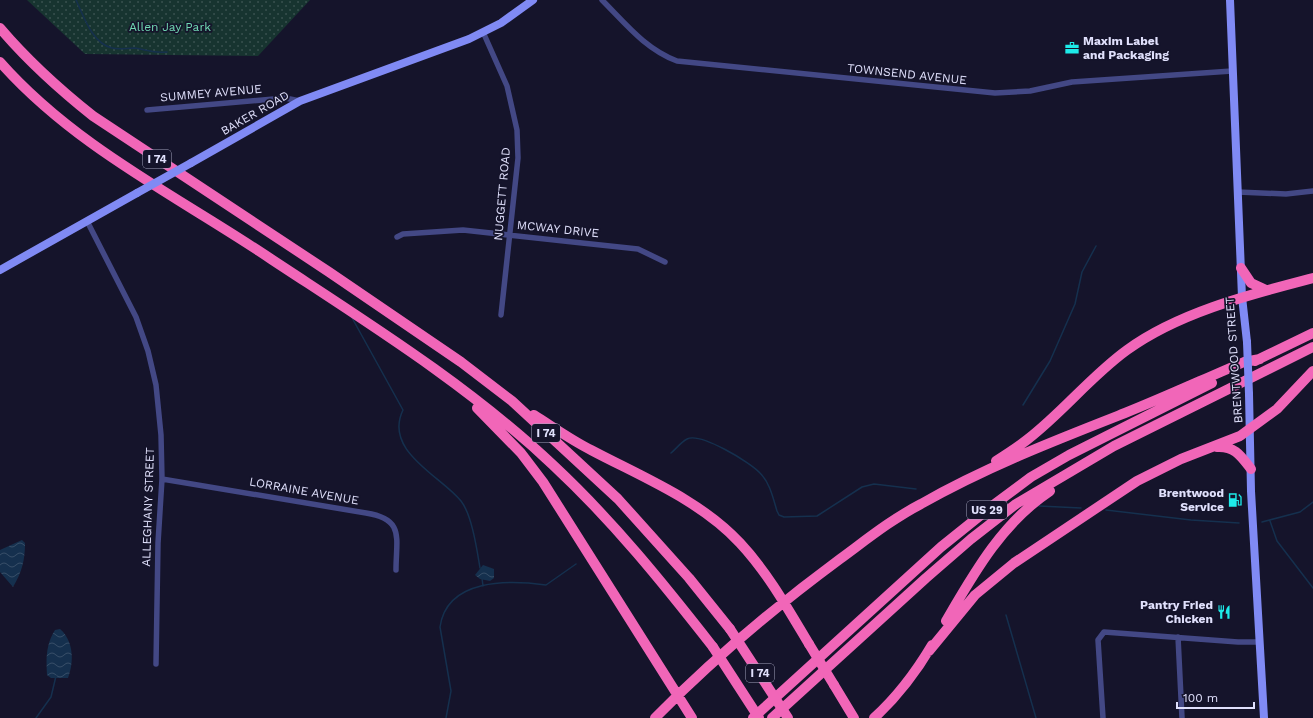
<svg xmlns="http://www.w3.org/2000/svg" width="1313" height="718" font-family="'Work Sans',sans-serif">
	<style>
		.park { fill: url(#park-dots) }
		.water { fill: url(#water-waves) }
		.lines { fill: none; stroke-linecap: round; stroke-linejoin: round }
		.stream { stroke: #15304e; stroke-width: 1.5 }
		.street { stroke: #434885; stroke-width: 5.5 }
		.secondary { stroke: #808af4; stroke-width: 8 }
		.highway { stroke: #f166b8; stroke-width: 10 }
		.secondary-bridge { stroke: #808af4; stroke-width: 8 }
		.highway-bridge { stroke: #f166b8; stroke-width: 10 }
		.labels { text-anchor: middle; dominant-baseline: central; stroke-width: 3.5; stroke-linejoin: round; paint-order: stroke }
		.shield { fill: #15142b; stroke: #a3a3bd; stroke-width: 1 }
		.shield-label { font-size: 11px; font-weight: bold; fill: #e0e0fc }
		.park-label { font-size: 12px; fill: #71d8b3; stroke: #15142b }
		.poi-label { font-size: 12px; font-weight: bold; fill: #e0e0fc; stroke: #15142b; text-anchor: end }
		.street-label { font-size: 12px; fill: #e0e0fc; stroke: #15142b }
	</style>
	<defs>
		<pattern id="park-dots" width="8" height="8" patternUnits="userSpaceOnUse"><rect width="8" height="8" fill="#173430"/><path d="M2 2h.1M6 6h.1" fill="none" stroke="#38514f" stroke-width="1.8" stroke-linecap="round"/></pattern>
		<pattern id="water-waves" width="16" height="10" patternUnits="userSpaceOnUse"><rect width="16" height="10" fill="#15304e"/><path d="M0 5q4-4 8 0t8 0" fill="none" stroke="#374e68"/></pattern>
	</defs>
	<rect width="100%" height="100%" fill="#15142b"/>
	<path class="park" d="M27,0H310L258,56L85,54Z"/>
	<path class="water" d="M22,540L25,543C25,560 22,572 13,587L0,572V550Z
		M483,565L494,569V578L490,581L480,579L475,575Z
		M60,629C74,641 74,662 68,678H51L47,675C46,659 46,644 55,630Z"/>
	<g class="lines">
		<path class="stream" d="M76,0C84,17 92,43 112,48C119,50 127,48 134,48C146,49 153,54 167,52
			M351,316L403,410C383,451 441,476 461,501C472,515 477,550 480,568
			M1023,405L1050,361L1075,304L1082,272L1096,246
			M671,453C676,449 681,442 687,439C700,432 750,462 760,473C770,483 773,498 777,511L779,515L784,517L817,516L862,487L874,484L916,489
			M1039,506L1081,508
			M1106,510L1191,520L1239,523
			M1270,521L1277,541L1313,588
			M1262,522L1300,512L1313,502
			M482,578L483,586
			M1006,615L1036,718
			M36,718L51,697L56,676
			M446,718L451,691L440,627C447,578 509,580 546,585L576,564"/>
		<path class="street" d="M602,0C625,23 645,49 677,61L995,93L1030,91L1072,82L1232,71
			M483,32L507,86L517,130L518,158L501,315
			M147,110L285,98L300,101
			M1238,192L1286,194L1313,191
			M87,221L136,317L148,351L156,385L161,435L162,479L158,543L156,664
			M397,237L403,234L463,230L582,243L638,249L665,262
			M162,479L366,513C405,519 396,538 396,570
			M1178,637L1182,718
			M1103,718L1098,640L1104,632L1238,642H1259"/>
		<path class="secondary" d="M1230,0L1242,297L1247,342
			M191,163L300,101L469,39L501,23L533,0
			M0,270L137,193
			M1249,394L1251,491L1264,718"/>
		<path class="highway" d="M0,28C28,61 59,89 93,116L329,272L461,362L512,401L618,499L689,578L730,629
			M0,62C75,147 179,197 271,259C368,323 468,385 553,465C613,521 663,583 713,647
			M1241,268L1251,283L1266,290
			M1255,361L1313,333
			M477,408L521,453L543,482L692,718
			M534,415C553,427 571,440 591,450C642,477 700,500 740,543C768,573 788,609 809,644
			M1217,447C1235,446 1241,456 1251,469
			M996,461C1007,454 1018,447 1028,439C1063,412 1091,376 1127,350C1179,312 1252,294 1313,278
			M946,621C974,573 1002,523 1050,491
			M929,651L975,595L1014,563L1137,481L1181,459L1240,436L1277,409L1313,371
			M834,685L854,718
			M655,718C712,660 775,607 840,559C866,540 892,519 921,504C986,467 1056,440 1125,413C1165,397 1204,379 1244,362L1260,359
			M753,718L941,547L992,506L1031,477L1069,455L1212,383
			M772,718L926,578L971,539L1016,504L1114,446L1313,347
			M874,718C897,697 916,672 932,645"/>
		<path class="secondary-bridge" d="M137,193L191,163
			M1247,342L1249,394"/>
		<path class="highway-bridge" d="M730,629L788,718
			M809,644L834,685
			M713,647L759,718"/>
	</g>
	<defs>
		<symbol id="office-bare" viewBox="-9 -9 18 18"><path d="M-6-3h4V-5.5h4V-3h4V5H-6ZM-1-4.5V-3h2v-1.5ZM-6 0V1H6V0Z" fill="#1eebe9" stroke="#15142b" stroke-width="2.5" paint-order="stroke"/></symbol>
		<symbol id="fuel-bare" viewBox="-9 -9 18 18"><path d="M-5.5-6h7V0h2V4h1.3V-2.5L3-4.5l.8-.8L6-3V5H2.5V1h-1V6h-7ZM-4.2-4.7v3.2H.2V-4.7Z" fill="#1eebe9" stroke="#15142b" stroke-width="2.5" paint-order="stroke"/></symbol>
		<symbol id="restaurant-bare" viewBox="-9 -9 18 18"><path d="M-5-6h1v4h1v-4h1v4h1v-4h1v5L-1.5 .5V6h-2V.5L-5-1ZM5-6V6H3V1.5H1.5Q1.5-4 5-6Z" fill="#1eebe9" stroke="#15142b" stroke-width="2.5" paint-order="stroke"/></symbol>
	</defs>
	<g fill-rule="evenodd">
		<use href="#office-bare" x="1062" y="38" width="20" height="20"/>
		<use href="#fuel-bare" x="1225" y="490" width="20" height="20"/>
		<use href="#restaurant-bare" x="1214" y="602" width="20" height="20"/>
	</g>
	<g class="labels">
		<g class="shield">
			<rect x="143" y="150" width="28" height="18" rx="3"/>
			<rect x="532" y="424" width="28" height="18" rx="3"/>
			<rect x="967" y="501" width="40" height="18" rx="3"/>
			<rect x="746" y="664" width="28" height="18" rx="3"/>
		</g>
		<g class="shield-label">
			<text x="157" y="159">I 74</text>
			<text x="546" y="433">I 74</text>
			<text x="987" y="510">US 29</text>
			<text x="760" y="673">I 74</text>
		</g>
		<g class="park-label">
			<text x="170" y="27">Allen Jay Park</text>
		</g>
		<g class="poi-label">
			<text x="1083" y="41" text-anchor="start">Maxim Label<tspan x="1083" dy="14">and Packaging</tspan></text>
			<text x="1224" y="493">Brentwood<tspan x="1224" dy="14">Service</tspan></text>
			<text x="1213" y="605">Pantry Fried<tspan x="1213" dy="14">Chicken</tspan></text>
		</g>
		<g class="street-label">
			<text transform="translate(907 74) rotate(6)">TOWNSEND AVENUE</text>
			<text transform="translate(211 93) rotate(-5)">SUMMEY AVENUE</text>
			<text transform="translate(255 113) rotate(-30)">BAKER ROAD</text>
			<text transform="translate(502 194) rotate(-85)">NUGGETT ROAD</text>
			<text transform="translate(558 229) rotate(6)">MCWAY DRIVE</text>
			<text transform="translate(1234 360) rotate(-94)">BRENTWOOD STREET</text>
			<text transform="translate(304 491) rotate(10)">LORRAINE AVENUE</text>
			<text transform="translate(148 507) rotate(-88)">ALLEGHANY STREET</text>
		</g>
	</g>
	<path d="M1177 702v6h77v-6" fill="none" stroke="#e0e0fc" stroke-width="2"/>
	<text x="1183" y="702" font-size="12" fill="#e0e0fc" stroke="#15142b" stroke-width="3" paint-order="stroke">100 m</text>
</svg>
